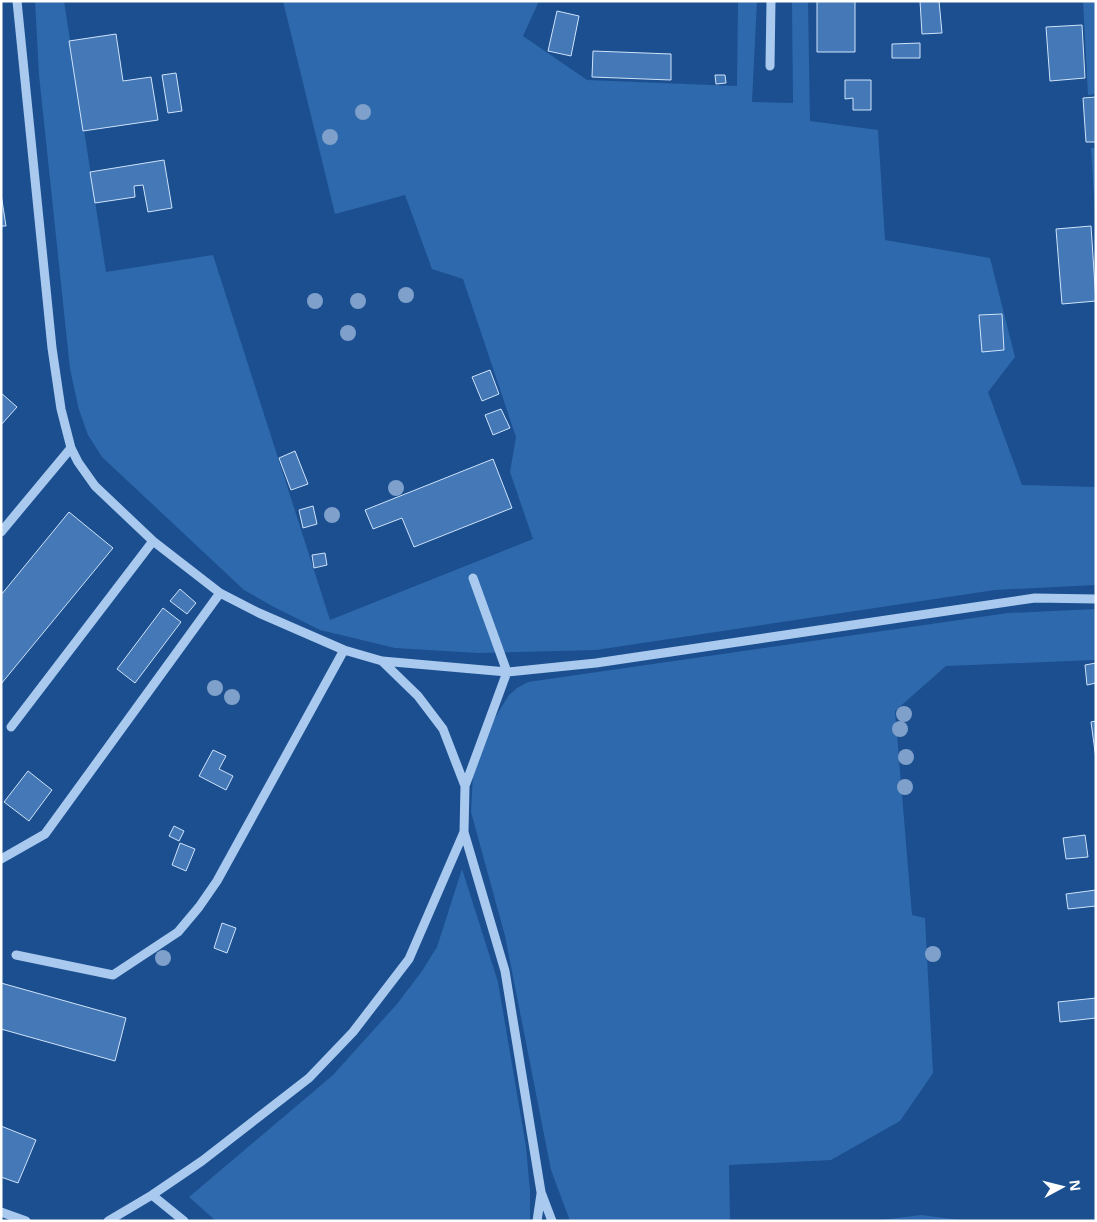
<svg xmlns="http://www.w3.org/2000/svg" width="1097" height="1222" font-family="'Noto Sans',sans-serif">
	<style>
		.green { fill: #2e69ad }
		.building { fill: #4478b7; stroke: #cfe3fa }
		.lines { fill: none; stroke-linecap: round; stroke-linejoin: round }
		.minor { stroke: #a9c9ee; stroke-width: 9 }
		.tree { fill: #7ea0ca }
	</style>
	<rect width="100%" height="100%" fill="#1b4f8f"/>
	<path class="green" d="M35,1H64L106,272L213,255L330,620L533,539L510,472L516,437L463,279L432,269L405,195L335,214L283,1H539L523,36L587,80L737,86L738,1H757L752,102L793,103L792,1H808L810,121L878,130L885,240L990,258L1015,357L988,392L1022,485L1096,487V585L995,590L596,650L478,653L395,648L320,630L272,606L244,590L102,457L88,435L79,410L70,369L39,75Z
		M1083,1H1096V94L1088,95Z
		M1091,148H1096V230Z
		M1096,609V660L946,666L895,711L912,915L925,918L933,1073L900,1121L831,1160L729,1165L730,1221H570L551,1170L505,936L471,812L473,774L491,724L509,695L517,688L528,682L1008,613Z
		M462,869L498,982L526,1147L530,1191V1221H216L189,1197L333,1075L397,1004L422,971L437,947Z
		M921,1215L968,1221H873Z"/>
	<path class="building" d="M817,1H855V52H817Z
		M920,1H939L942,33L922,34Z
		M557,11L579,16L571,56L548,51Z
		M1082,25L1085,78L1050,81L1046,27Z
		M116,34L123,81L151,77L158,120L83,131L69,41Z
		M920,43V58H892V44Z
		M593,51L671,54V80L592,77Z
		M176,73L182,111L168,113L162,75Z
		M715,75H725L726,83L716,84Z
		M845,80H871V110H853V98L845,99Z
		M1096,97V142H1086L1083,98Z
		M164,160L172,208L148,212L143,185L134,186L135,197L95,203L90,172Z
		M1,194L6,226H1Z
		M1091,226L1096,301L1062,304L1056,229Z
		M1002,314L1004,350L982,352L979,315Z
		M490,370L499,394L482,401L472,377Z
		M1,393L17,407L1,425Z
		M501,409L510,428L493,435L485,415Z
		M295,451L308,484L291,490L279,458Z
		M493,459L512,508L414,547L402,518L373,529L365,510Z
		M313,506L317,524L303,528L299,510Z
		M69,512L113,548L1,684V595Z
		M325,553L327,565L314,568L312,555Z
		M180,589L196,603L187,614L170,601Z
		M163,608L181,622L135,683L117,669Z
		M1096,663V683L1087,685L1085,665Z
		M1096,721V759L1091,722Z
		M213,750L226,756L219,769L233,776L226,790L199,776Z
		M28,771L52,790L29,821L4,802Z
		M174,826L184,831L179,841L169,836Z
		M1085,835L1088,857L1066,859L1063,838Z
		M180,843L195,849L186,871L172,865Z
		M1096,890V906L1068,909L1066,894Z
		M222,923L236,928L227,953L214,948Z
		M1,983L126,1018L115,1061L1,1029Z
		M1096,998V1018L1060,1022L1058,1002Z
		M1,1126L36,1140L18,1183L1,1177Z"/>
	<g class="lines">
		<path class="minor" d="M17,1L52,348L61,409L71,448L78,462L95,486L153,541L220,593L259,613L344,650L382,661L507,672L596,663L1035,598L1096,599
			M770,66L771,1
			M1,532L71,448
			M382,661L418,696L443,729L465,786L464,832L505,971L541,1192L552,1221
			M11,727L153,541
			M465,786L507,672L473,578
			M1,859L45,834L220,593
			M16,955L113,975L178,932L199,907L217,881L344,650
			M152,1195L184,1221
			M1,1212L26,1221
			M108,1221L152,1195L202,1161L309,1078L353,1032L409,959L464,832
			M537,1221L541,1194"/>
	</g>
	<g class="tree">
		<circle cx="363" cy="112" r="8"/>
		<circle cx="330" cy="137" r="8"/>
		<circle cx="406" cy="295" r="8"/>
		<circle cx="315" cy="301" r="8"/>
		<circle cx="358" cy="301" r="8"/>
		<circle cx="348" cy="333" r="8"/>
		<circle cx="396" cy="488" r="8"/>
		<circle cx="332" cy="515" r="8"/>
		<circle cx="215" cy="688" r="8"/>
		<circle cx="232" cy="697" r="8"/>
		<circle cx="904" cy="714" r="8"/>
		<circle cx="900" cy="729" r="8"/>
		<circle cx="906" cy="757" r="8"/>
		<circle cx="905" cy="787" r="8"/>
		<circle cx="933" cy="954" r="8"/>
		<circle cx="163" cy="958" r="8"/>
	</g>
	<rect width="1097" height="1222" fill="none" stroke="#ffffff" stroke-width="5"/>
	<g transform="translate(1062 1187) rotate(83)" stroke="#1b4f8f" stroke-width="4" paint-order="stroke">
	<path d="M0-4L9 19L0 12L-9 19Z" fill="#ffffff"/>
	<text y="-8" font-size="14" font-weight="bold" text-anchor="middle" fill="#ffffff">N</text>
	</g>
</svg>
